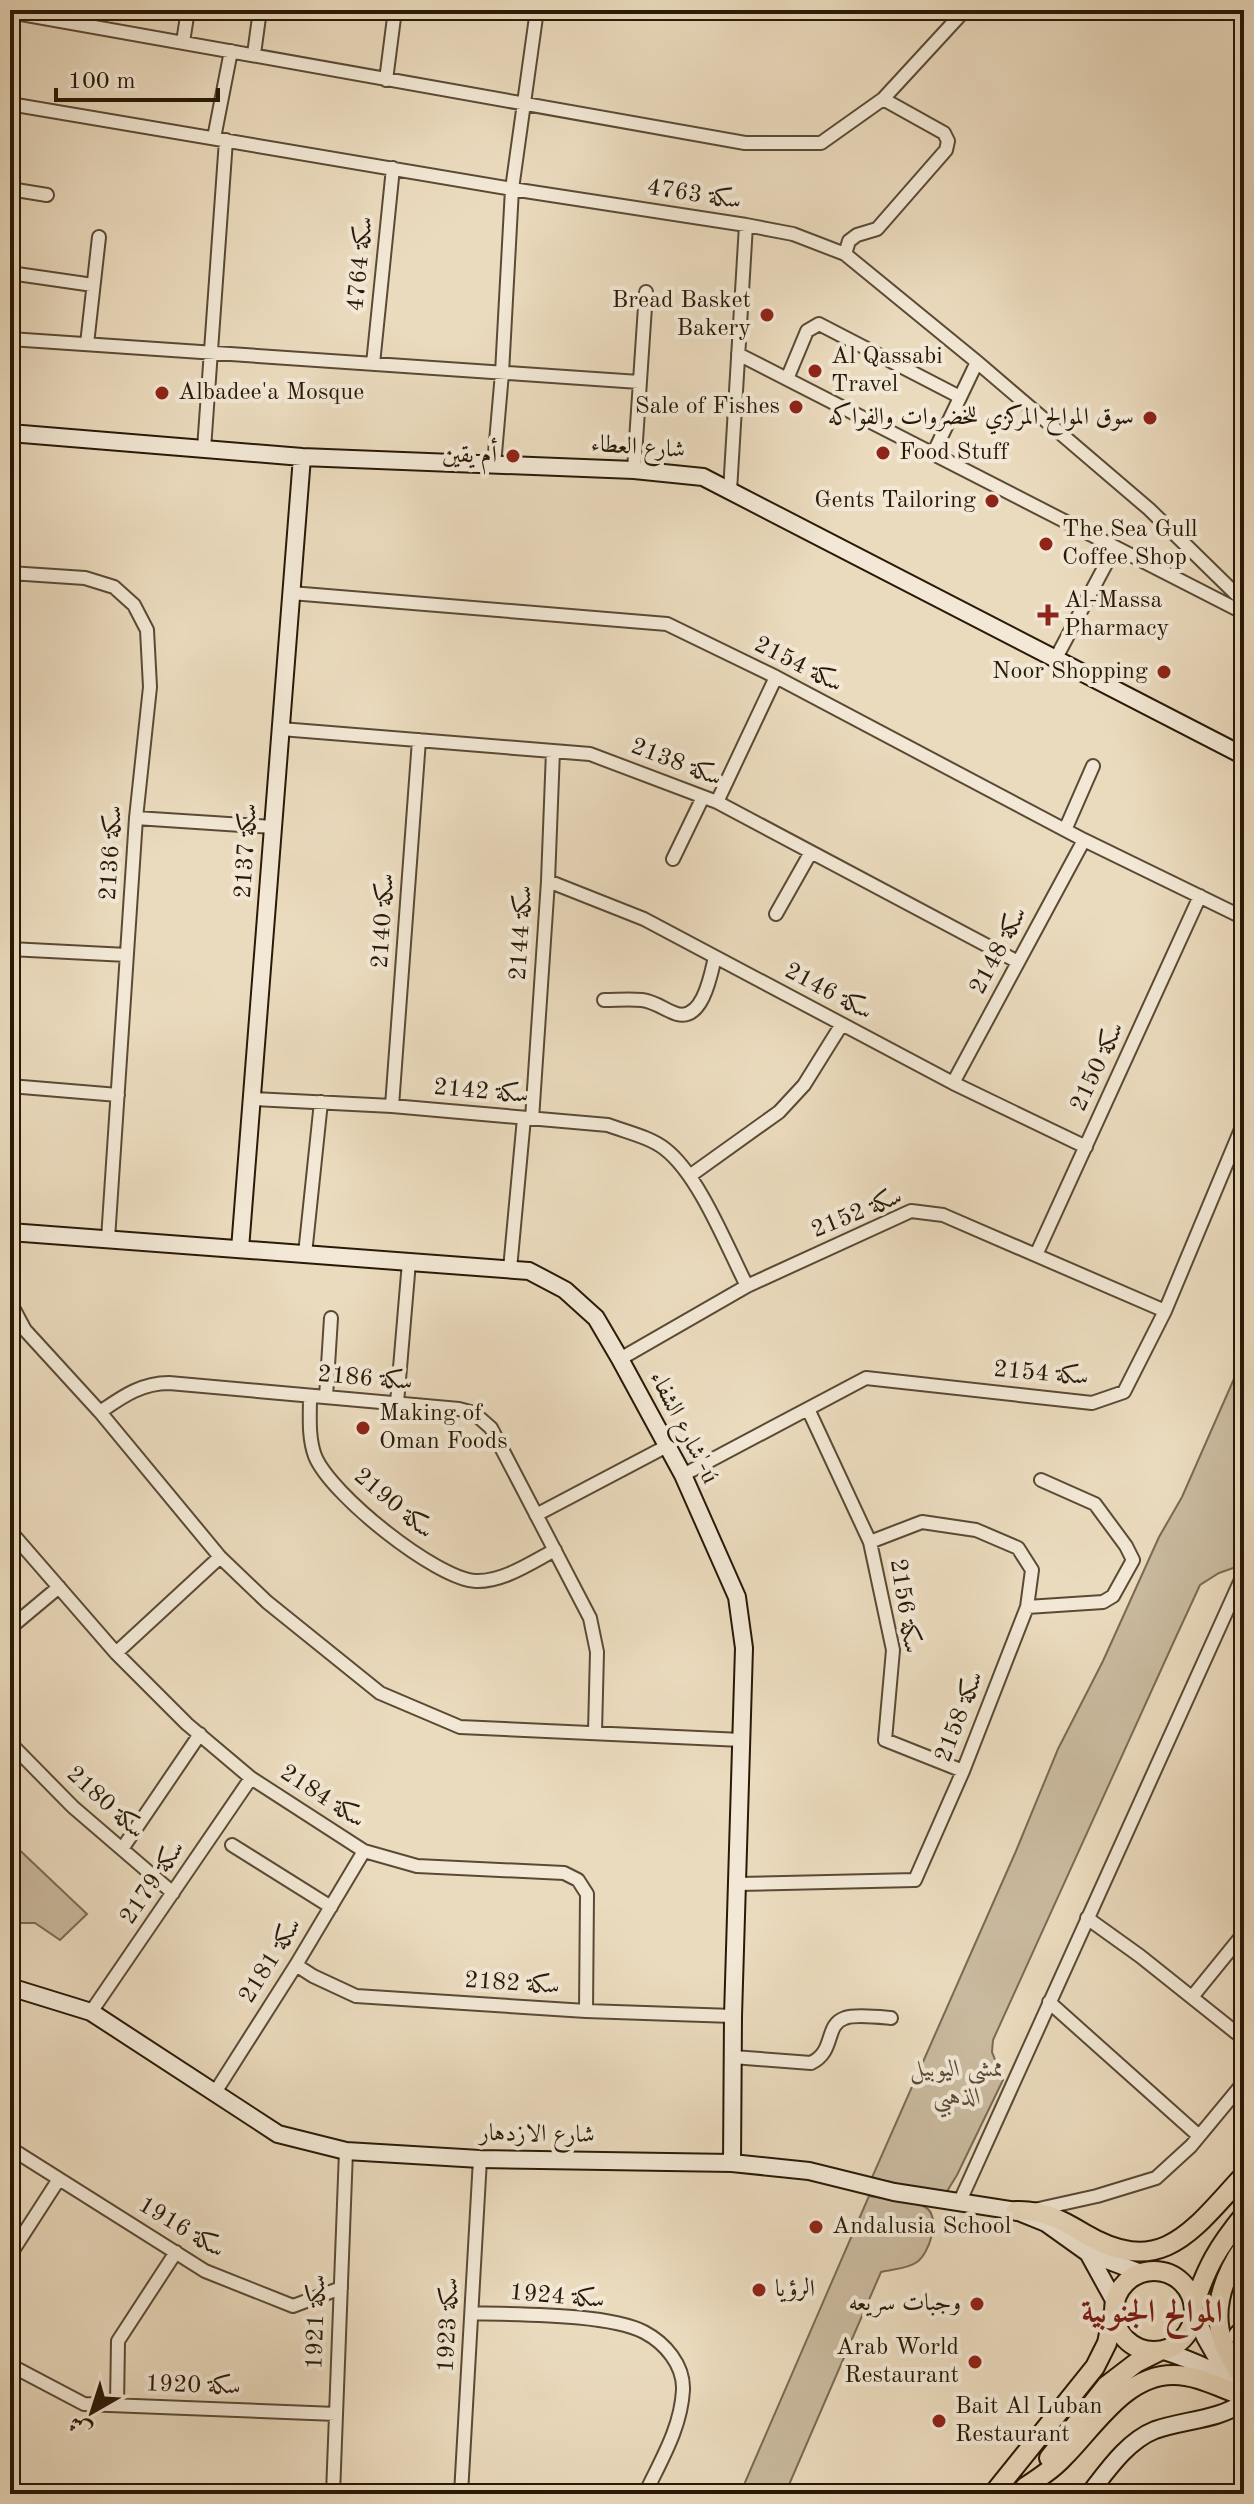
<svg xmlns="http://www.w3.org/2000/svg" width="1254" height="2504" font-family="'Old Standard TT',Amiri,serif">
	<style>
		.green { fill: #caba9f; stroke: #7a6a53; stroke-width: 2 }
		.lines { fill: none; stroke-linecap: round; stroke-linejoin: round }
		.street-casing { stroke: #5a4a35; stroke-width: 16 }
		.secondary-casing { stroke: #291907; stroke-width: 20 }
		.primary-casing { stroke: #291907; stroke-width: 22 }
		.street { stroke: #f2e8d5; stroke-width: 12 }
		.secondary { stroke: #f2e8d5; stroke-width: 16 }
		.primary { stroke: #ebdbbe; stroke-width: 18 }
		.poi-dot { fill: #8f2418; stroke: #f2e8d5; stroke-width: 3 }
		.labels { text-anchor: middle; dominant-baseline: central; stroke-width: 8; stroke-linejoin: round; paint-order: stroke }
		.street-label { font-size: 24px; fill: #291907; stroke: #f2e8d5 }
		.poi-label { font-size: 24px; fill: #291907; stroke: #f2e8d5; text-anchor: start }
		.park-label { font-size: 24px; font-style: italic; fill: #594935; stroke: #f2e8d5 }
		.district-label { font-size: 32px; font-weight: bold; fill: #7a1f14; stroke: #f2e8d5 }
	</style>
	<rect width="100%" height="100%" fill="#ebdbbe"/>
	<filter id="stains"><feTurbulence type="fractalNoise" baseFrequency=".0025" numOctaves="4"/><feColorMatrix values="0 0 0 0 .2 0 0 0 0 .09 0 0 0 0 .02 0 0 0 .5 -.17"/></filter>
	<radialGradient id="worn" r=".72"><stop offset=".6" stop-color="#630" stop-opacity="0"/><stop offset="1" stop-color="#630" stop-opacity=".3"/></radialGradient>
	<path class="green" d="M1244,1356V1554L1239,1566L1219,1573L1200,1585L1175,1639L993,2040L992,2052L1003,2080L957,2175L946,2193L870,2182L1016,1851L1058,1749L1103,1661L1159,1537L1182,1497Z
		M10,1841L87,1914L60,1940L35,1923H10Z
		M869,2196C884,2199 913,2200 925,2207C942,2216 929,2254 917,2262C908,2269 892,2269 881,2272L785,2494H740Z"/>
	<g class="lines">
		<defs>
			<path id="street" d="M10,12L745,143H821L883,99L965,10
				M183,42L188,10
				M254,54L260,10
				M386,80L395,10
				M10,104L512,189L746,225L793,234L845,254L977,362L1149,509L1244,602
				M214,138L231,51
				M10,189L47,195
				M845,254L849,241L857,235L877,229L946,150L948,141L944,133L883,99
				M10,273L93,285
				M10,339L639,382
				M87,344L99,237
				M738,354L1244,613
				M373,364L393,168
				M787,379L807,331L819,324L960,397
				M204,449L226,140
				M933,454L977,362
				M494,465L502,373L512,189L537,10
				M634,470L646,292
				M730,491L746,225
				M10,573L85,578L114,587L134,605L147,630L150,687L136,818L108,1239
				M10,592L11,573
				M291,593L667,624L776,677L1084,840L1244,918
				M1056,658L1115,547
				M281,729L590,754L717,802L1018,962
				M717,802L776,677
				M136,818L273,827
				M1065,830L1093,766
				M673,859L703,797
				M548,881L644,919L953,1083L1086,1147
				M776,914L811,852
				M10,949L127,955
				M604,1000C617,1000 630,999 642,1000C656,1002 665,1010 677,1014C703,1021 711,974 715,957
				M953,1083L1084,840
				M10,1086L118,1095
				M252,1099L392,1106L608,1125C626,1132 650,1137 665,1149C699,1175 727,1247 747,1286
				M392,1106L419,740
				M532,1119L548,881L553,751
				M691,1175L779,1112L804,1085L842,1024
				M305,1254L321,1102
				M1036,1255L1200,896
				M510,1269L524,1118
				M10,1302L25,1330L100,1412L220,1557L267,1602L380,1693L460,1727L742,1740
				M620,1359L747,1286L911,1211L943,1215L1165,1311
				M310,1396C310,1416 308,1437 315,1456C330,1494 436,1579 476,1581C503,1582 532,1562 555,1550
				M326,1397L331,1318
				M397,1403L409,1262
				M808,1409L870,1542L893,1650L885,1740L963,1771
				M100,1412C122,1397 141,1383 169,1383L459,1409L474,1413L491,1428L590,1618L597,1652L595,1732
				M683,1475L866,1378L1092,1403L1124,1392L1165,1311L1244,1122
				M536,1515L667,1446
				M10,1531L116,1653L187,1724L251,1778L364,1851L417,1866L564,1873L578,1880L587,1894L586,2011
				M1027,1607L1103,1602L1113,1596L1133,1560L1126,1546L1095,1504L1041,1480
				M10,1628L59,1587
				M116,1653L220,1557
				M10,1743L73,1807L173,1893
				M232,1845L331,1907
				M122,1849L200,1734
				M737,1884L915,1880L963,1771L1027,1607L1032,1570L1018,1548L976,1530L922,1522L870,1542
				M1087,1918L1140,1956L1244,2039
				M296,1965L313,1976L356,1996L586,2011L733,2016
				M1192,1997L1244,1933
				M1049,2002L1199,2136
				M91,2012L251,1778
				M733,2057L811,2063C836,2051 824,2025 845,2018C855,2014 880,2017 891,2018
				M214,2094L296,1965L364,1851
				M10,2148L205,2271L293,2306L341,2288
				M960,2201L1244,1573
				M1034,2210L1097,2196L1156,2178L1191,2146L1244,2082
				M10,2255L59,2179
				M472,2313C517,2315 606,2313 644,2332C665,2343 684,2365 683,2390C681,2428 661,2460 645,2494
				M10,2365L84,2404L336,2414
				M117,2405L118,2341L176,2252
				M333,2494L346,2151
				M461,2494L480,2159"/>
			<path id="secondary" d="M10,433L302,457L634,470L703,477L1244,756
				M10,1232L529,1271L565,1290L596,1318L620,1359L683,1475L737,1597L744,1648L733,2016L732,2163
				M240,1249L302,457
				M10,1987L91,2012L278,2134L346,2151L480,2159L732,2163L809,2171L894,2192L1016,2211L1046,2223L1088,2253L1141,2273
				M1088,2253L1115,2302
				M1195,2314L1205,2337L1227,2376
				M1237,2335L1244,2327
				M1164,2351C1194,2361 1221,2372 1244,2393
				M1089,2494C1107,2471 1127,2441 1155,2430C1183,2420 1219,2420 1244,2402"/>
			<path id="primary" d="M1016,2211C1044,2210 1062,2220 1085,2234C1163,2280 1194,2228 1244,2175
				M1244,2246C1225,2274 1211,2309 1223,2342C1228,2357 1238,2368 1244,2382
				M1114 2311a40 40 0 1 1 80 0a40 40 0 1 1-80 0Z
				M1194,2305C1207,2266 1218,2247 1244,2215
				M1049,2458L1106,2386L1136,2363L1158,2352
				M1025,2487C1039,2478 1053,2469 1064,2457C1095,2426 1126,2374 1174,2375C1198,2375 1222,2389 1244,2396
				M993,2494L1095,2367L1107,2343L1113,2314"/>
		</defs>
		<use href="#street" class="street-casing"/>
		<use href="#secondary" class="secondary-casing"/>
		<use href="#primary" class="primary-casing"/>
		<use href="#street" class="street"/>
		<use href="#secondary" class="secondary"/>
		<use href="#primary" class="primary"/>
	</g>
	<g class="poi-dot">
		<circle cx="767" cy="315" r="8"/>
		<circle cx="815" cy="371" r="8"/>
		<circle cx="162" cy="393" r="8"/>
		<circle cx="796" cy="407" r="8"/>
		<circle cx="1150" cy="418" r="8"/>
		<circle cx="883" cy="453" r="8"/>
		<circle cx="513" cy="456" r="8"/>
		<circle cx="992" cy="501" r="8"/>
		<circle cx="1046" cy="544" r="8"/>
		<path d="M1044 603h8v8h8v8h-8v8h-8v-8h-8v-8h8z"/>
		<circle cx="1164" cy="672" r="8"/>
		<circle cx="363" cy="1428" r="8"/>
		<circle cx="816" cy="2227" r="8"/>
		<circle cx="759" cy="2290" r="8"/>
		<circle cx="977" cy="2304" r="8"/>
		<circle cx="975" cy="2362" r="8"/>
		<circle cx="939" cy="2421" r="8"/>
	</g>
	<g class="labels">
		<g class="street-label">
			<text transform="translate(694 195) rotate(9)">سكة 4763</text>
			<text transform="translate(361 264) rotate(-84)">سكة 4764</text>
			<text transform="translate(638 448) rotate(4)">شارع العطاء</text>
			<text transform="translate(798 665) rotate(27)">سكة 2154</text>
			<text transform="translate(676 763) rotate(21)">سكة 2138</text>
			<text transform="translate(247 851) rotate(-86)">سكة 2137</text>
			<text transform="translate(112 853) rotate(-86)">سكة 2136</text>
			<text transform="translate(384 921) rotate(-86)">سكة 2140</text>
			<text transform="translate(522 933) rotate(-86)">سكة 2144</text>
			<text transform="translate(999 951) rotate(-62)">سكة 2148</text>
			<text transform="translate(828 992) rotate(28)">سكة 2146</text>
			<text transform="translate(1098 1067) rotate(-65)">سكة 2150</text>
			<text transform="translate(481 1092) rotate(5)">سكة 2142</text>
			<text transform="translate(857 1214) rotate(-22)">سكة 2152</text>
			<text transform="translate(1041 1374) rotate(5)">سكة 2154</text>
			<text transform="translate(365 1379) rotate(5)">سكة 2186</text>
			<text transform="translate(683 1428) rotate(63)">شارع الشفاء'-ú</text>
			<text transform="translate(393 1504) rotate(40)">سكة 2190</text>
			<text transform="translate(904 1606) rotate(81)">سكة 2156</text>
			<text transform="translate(960 1717) rotate(-69)">سكة 2158</text>
			<text transform="translate(322 1797) rotate(33)">سكة 2184</text>
			<text transform="translate(105 1803) rotate(42)">سكة 2180</text>
			<text transform="translate(153 1883) rotate(-56)">سكة 2179</text>
			<text transform="translate(271 1961) rotate(-58)">سكة 2181</text>
			<text transform="translate(512 1984) rotate(4)">سكة 2182</text>
			<text transform="translate(537 2135) rotate(1)">شارع الازدهار</text>
			<text transform="translate(181 2228) rotate(31)">سكة 1916</text>
			<text transform="translate(557 2297) rotate(5)">سكة 1924</text>
			<text transform="translate(317 2322) rotate(-88)">سكة 1921</text>
			<text transform="translate(449 2325) rotate(-87)">سكة 1923</text>
			<text transform="translate(193 2386) rotate(2)">سكة 1920</text>
		</g>
		<g class="poi-label">
			<text x="751" y="301" text-anchor="end">Bread Basket<tspan x="751" dy="28">Bakery</tspan></text>
			<text x="831" y="357">Al Qassabi<tspan x="831" dy="28">Travel</tspan></text>
			<text x="178" y="393">Albadee'a Mosque</text>
			<text x="780" y="407" text-anchor="end">Sale of Fishes</text>
			<text x="1134" y="418" text-anchor="end">سوق الموالح المركزي للخضروات والفواكه</text>
			<text x="899" y="453">Food Stuff</text>
			<text x="497" y="456" text-anchor="end">أم يقين</text>
			<text x="976" y="501" text-anchor="end">Gents Tailoring</text>
			<text x="1062" y="530">The Sea Gull<tspan x="1062" dy="28">Coffee Shop</tspan></text>
			<text x="1064" y="601">Al-Massa<tspan x="1064" dy="28">Pharmacy</tspan></text>
			<text x="1148" y="672" text-anchor="end">Noor Shopping</text>
			<text x="379" y="1414">Making of<tspan x="379" dy="28">Oman Foods</tspan></text>
			<text x="832" y="2227">Andalusia School</text>
			<text x="775" y="2290">الرؤيا</text>
			<text x="961" y="2304" text-anchor="end">وجبات سريعه</text>
			<text x="959" y="2348" text-anchor="end">Arab World<tspan x="959" dy="28">Restaurant</tspan></text>
			<text x="955" y="2407">Bait Al Luban<tspan x="955" dy="28">Restaurant</tspan></text>
		</g>
		<g class="park-label">
			<text x="957" y="2070">ممشى اليوبيل<tspan x="957" dy="28">الذهبي</tspan></text>
		</g>
		<g class="district-label">
			<text x="1152" y="2314">الموالح الجنوبية</text>
		</g>
	</g>
	<rect width="1254" height="2504" fill="none" stroke="#ebdbbe" stroke-width="40"/>
	<rect x="12" y="12" width="1230" height="2480" fill="none" stroke="#291907" stroke-width="4"/>
	<rect x="20" y="20" width="1214" height="2464" fill="none" stroke="#291907" stroke-width="2"/>
	<g transform="translate(92 2412) rotate(219)" stroke="#f2e8d5" stroke-width="6" paint-order="stroke">
	<path d="M0-6L14 30L0 20L-14 30Z" fill="#291907"/>
	<text y="-12" font-size="22" font-weight="bold" text-anchor="middle" fill="#291907">ش</text>
	</g>
	<path d="M56 88v12h162v-12" fill="none" stroke="#291907" stroke-width="4"/>
	<text x="68" y="88" font-size="24" fill="#291907" stroke="#f2e8d5" stroke-width="6" paint-order="stroke">100 m</text>
	<rect width="100%" height="100%" filter="url(#stains)"/>
	<rect width="100%" height="100%" fill="url(#worn)"/>
</svg>
